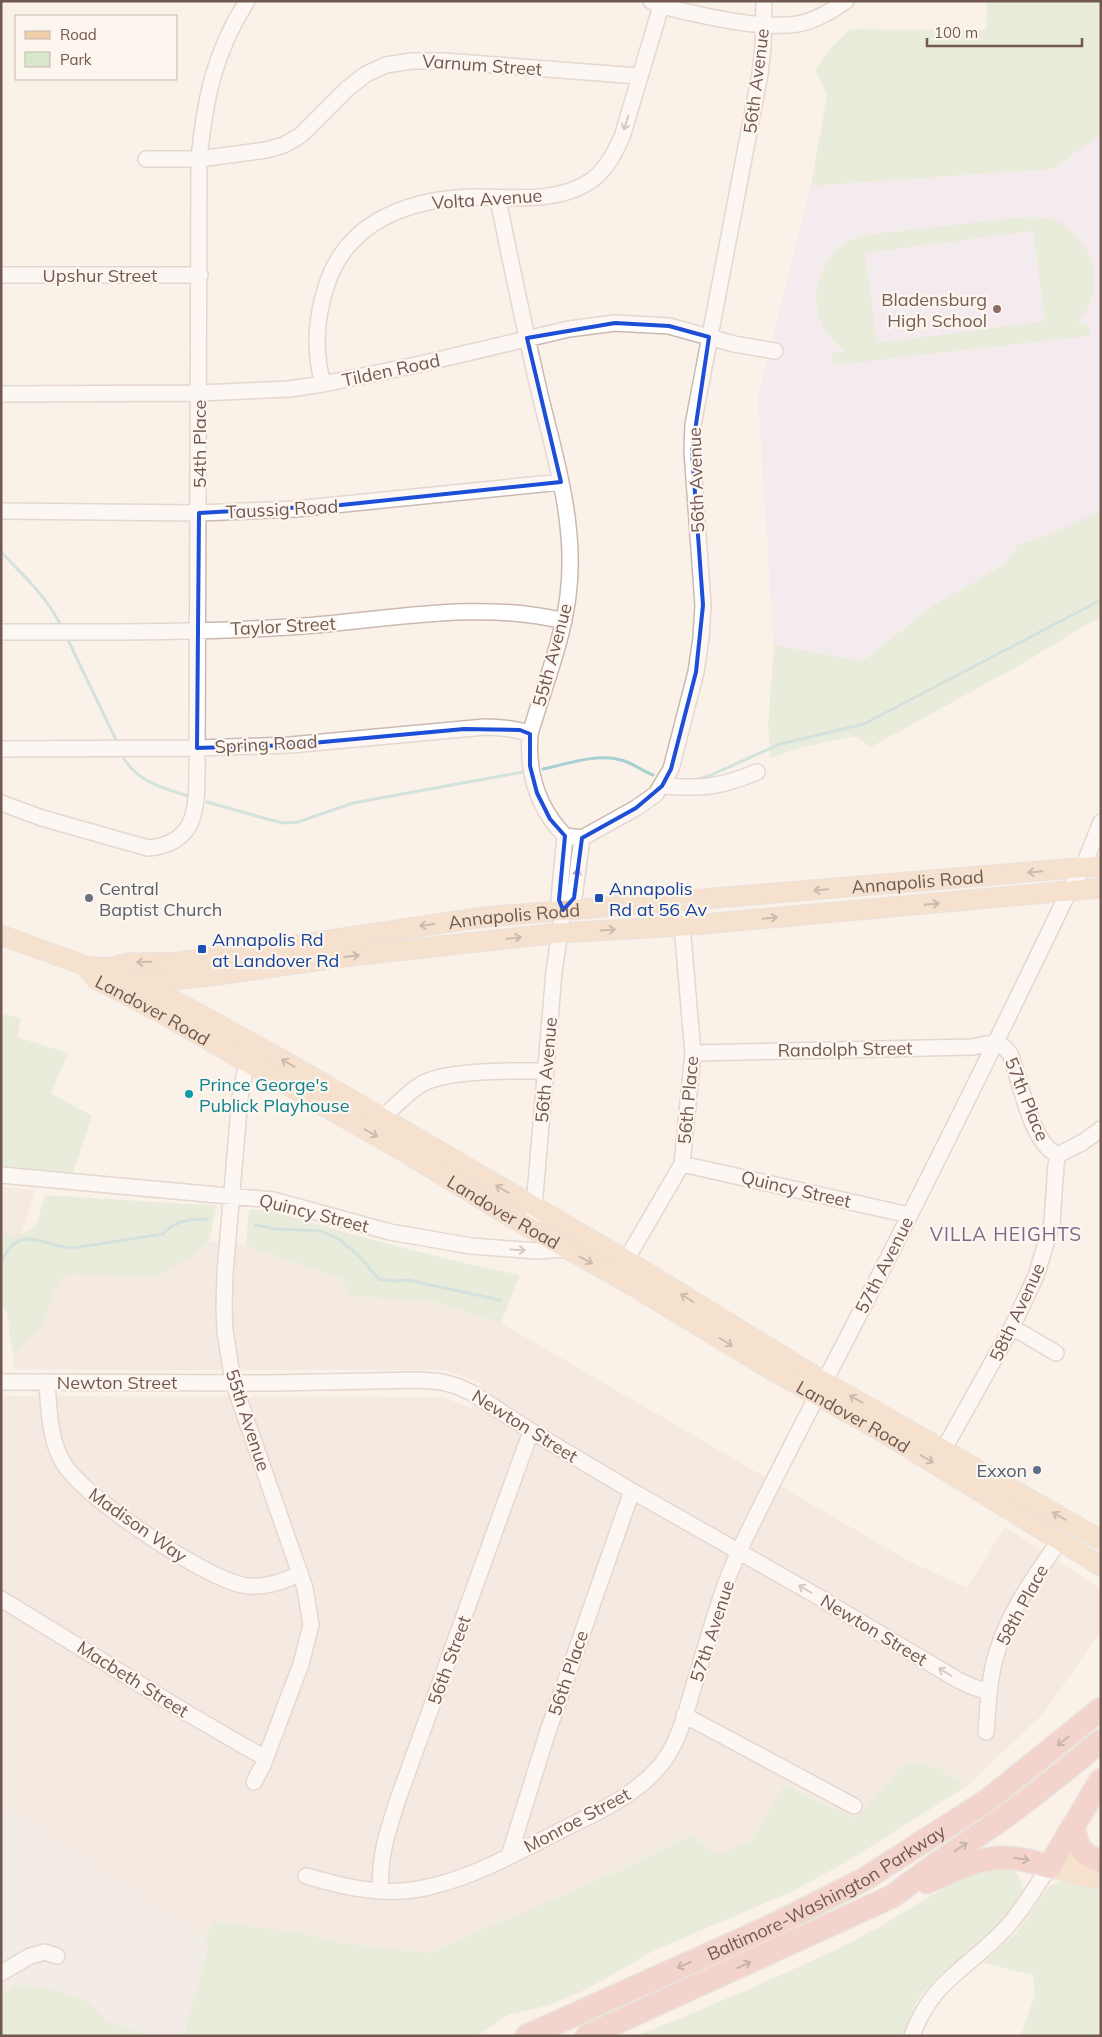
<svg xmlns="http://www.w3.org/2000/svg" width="1102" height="2037" font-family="Mulish,sans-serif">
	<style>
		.residential { fill: #f0e3d8 }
		.industrial { fill: #ebe5e2 }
		.education { fill: #eee5f6 }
		.green { fill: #d8e6c9; fill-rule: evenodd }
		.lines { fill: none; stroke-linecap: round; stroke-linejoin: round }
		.stream { stroke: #a7d0d1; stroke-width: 3 }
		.minor-casing { stroke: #cbb9b0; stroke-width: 18 }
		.major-casing { stroke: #d7d0ce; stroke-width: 21 }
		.highway-casing { stroke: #d7d0ce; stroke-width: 25 }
		.minor { stroke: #fff; stroke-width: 15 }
		.major { stroke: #f0ceaa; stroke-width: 19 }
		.highway { stroke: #ecb2a8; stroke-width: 22 }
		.oneway { stroke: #aa9b96 }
		.oneway2 { stroke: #977b6b }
		.oneway3 { stroke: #8a6a62 }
		.marked { fill: none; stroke: #1d4ed8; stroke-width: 4; stroke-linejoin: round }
		.education-dot { fill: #8d6e63; stroke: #fdf6ef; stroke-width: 2 }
		.worship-dot { fill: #6b7280; stroke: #fdf6ef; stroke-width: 2 }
		.transit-dot { fill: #1a4fb4; stroke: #fdf6ef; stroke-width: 2 }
		.culture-dot { fill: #0f9aa8; stroke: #fdf6ef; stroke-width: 2 }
		.service-dot { fill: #5c6f8a; stroke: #fdf6ef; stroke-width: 2 }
		.labels { text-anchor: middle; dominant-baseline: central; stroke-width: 4.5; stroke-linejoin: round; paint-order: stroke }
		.street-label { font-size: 18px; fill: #715850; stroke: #fdf6ef }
		.education-label { font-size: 18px; fill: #785e54; stroke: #fdf6ef; text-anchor: end }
		.worship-label { font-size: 18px; fill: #5b616d; stroke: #fdf6ef; text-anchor: start }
		.transit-label { font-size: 18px; fill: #164399; stroke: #fdf6ef; text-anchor: start }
		.culture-label { font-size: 18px; fill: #0d838f; stroke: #fdf6ef; text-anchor: start }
		.service-label { font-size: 18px; fill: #4e5e75; stroke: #fdf6ef; text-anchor: end }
		.neighbourhood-label { font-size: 19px; letter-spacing: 1px; fill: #7c678c; stroke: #fdf6ef }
	</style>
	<rect width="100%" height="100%" fill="#faf1e9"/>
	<path class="residential" d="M1,1187L35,1190L21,1235L1,1234Z
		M209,1241L246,1246L344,1279L347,1296L434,1302L501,1323L907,1560L967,1588L1005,1527L1101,1589V1631L1043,1714L968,1785L938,1768L907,1761L855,1820L784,1784L751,1840L720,1855L690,1835L622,1869L429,1953L344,1943L293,1931L216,1922L203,1938L16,1815L1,1809V1396L442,1397L471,1408L480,1383L447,1370H14V1355L44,1325L53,1292L66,1274L158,1277L193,1257Z"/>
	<path class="industrial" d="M1,1809L16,1815L203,1938L208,1946L184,2036H155L108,2022L89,2002L43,1987L16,1985L1,1995Z"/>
	<path class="education" d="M1101,134V510L1052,534L1018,545L1005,564L934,605L862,661L774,645L758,398L811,186L1054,169Z"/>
	<path class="green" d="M987,1H1101V134L1054,169L811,186L827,95L815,70L829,50L850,29L986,30Z
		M1024,217C1032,217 1040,217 1048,218C1057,219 1068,227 1074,234C1102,263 1100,293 1078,324H1089L1090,336L833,365L832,353L845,352C839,346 830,339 826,332C807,303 817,264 844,244C852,237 863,236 873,234ZM1033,231L1045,321L877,343L865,253Z
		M1101,510V616L1027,661L871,747L856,736L799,748L771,758L768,726L774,645L862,661L934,605L1005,564L1018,545L1052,534Z
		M1,1013L21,1018L17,1037L68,1053L51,1093L92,1116L72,1176L1,1168Z
		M45,1195L187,1204L217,1205L209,1241L193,1257L158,1277L66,1274L53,1292L44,1325L14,1355L10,1338L7,1311L1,1306V1234L21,1235L36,1226Z
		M249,1210H267C351,1234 434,1258 520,1275L501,1323L434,1302L346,1296L344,1279L246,1246Z
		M907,1761L938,1768L968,1785L845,1863L791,1892L655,1950L587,1989L546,2006L508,2015L477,2036H184L208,1946L203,1938L215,1922L293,1931L344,1943L429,1953L622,1869L690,1835L720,1855L751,1840L784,1784L855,1819Z
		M977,1867L1011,1868C1018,1875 1024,1881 1022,1891C1017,1918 955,1959 935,1980C917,1998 911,2012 904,2036H635C706,2008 777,1978 845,1945C891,1922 934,1894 977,1867Z
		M1063,1881L1101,1887V2036H1021L1035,1994L1033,1975L983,1963L1017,1932L1049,1886Z
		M16,1985L43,1987L63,1992L89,2002L108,2022L155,2036H1V1995Z"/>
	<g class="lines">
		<path class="stream" d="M1,552C22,574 45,595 59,622
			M68,640L116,740
			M124,759C141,784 162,787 190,797
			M543,769C567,764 597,753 621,760C633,763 642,771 653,775
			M695,780L709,776L780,744L864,724L1101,600
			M207,802L267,819L284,823L298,822L353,803L523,772
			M255,1225L275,1229L321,1231L339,1239L359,1256L379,1279L393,1281L408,1280L500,1300
			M1,1262C21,1222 39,1246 73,1248L163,1234C176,1220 189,1219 208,1219"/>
		<defs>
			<path id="minor" d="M651,1L661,6C701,15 758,30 798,24C815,21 831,11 846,1
				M146,159H199L266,150L284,145L301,135L347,89L366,74L386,65L412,61H443L639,76
				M498,199C511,264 525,330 540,395C556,460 577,527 568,596C562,643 543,689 530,734C527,773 537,807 565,836L559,900L563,910L554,972L532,1230
				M1,275H200
				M323,384C314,352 316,318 326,287C347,218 415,197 481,197C517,198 561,202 592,180C607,168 614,154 622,137L661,6
				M1,394L200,393L289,389L323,384L416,365L569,329L615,323L669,326L734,344L775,351
				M1,511L199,513L295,509L561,482
				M1,632C97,632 193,633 289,627C379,622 474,599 564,621
				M1,749L197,748L290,745L485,727C501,728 515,728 530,734
				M662,786C702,789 721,787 757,772
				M1,803L42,818L148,848C192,844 197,815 197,778L199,159C205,99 214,53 247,1
				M565,836L582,838L636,808L656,794L671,769L696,672L701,638L703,605L692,451L693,425L760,74L763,47L764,1
				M563,910L574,898L582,838
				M693,1053L972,1047C990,1044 999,1038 1010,1054C1021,1081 1030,1143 1058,1155
				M382,1119C394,1107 406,1094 420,1085C445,1069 516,1071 546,1071
				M682,1164L909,1215
				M1,1175L273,1200L390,1232L471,1246L537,1251L566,1249
				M626,1260L682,1164L693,1053L682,926
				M1012,1327L1056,1353
				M1,1382L272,1383L420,1380L442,1382L457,1386L472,1393L531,1431L632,1491L810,1592L958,1680L973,1687L989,1692
				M47,1382C49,1408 49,1441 64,1464C85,1498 198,1573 238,1584C258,1590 282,1583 300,1573
				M944,1449L1012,1327L1036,1276L1052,1223L1056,1165L1058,1155L1083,1142L1101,1129
				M1,1599L187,1713L265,1758
				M684,1715L854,1806
				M986,1732C988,1705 989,1677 997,1652C1009,1611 1036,1575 1059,1541
				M254,1782L263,1765L301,1664L311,1625L305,1588L233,1382L225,1331L224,1308L225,1273L240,1097L247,1062L256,1045
				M509,1856L548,1731L632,1491
				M306,1876C341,1886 376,1895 413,1890C465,1882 512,1855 558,1832C593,1814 634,1797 660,1766C679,1743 686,1712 694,1685C708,1640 720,1592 740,1549C786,1453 837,1359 885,1264C948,1140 1009,1016 1069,891L1083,867L1101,822
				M381,1891C378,1859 388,1830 398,1799L531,1431
				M1,1973L30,1956L45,1952L57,1956
				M912,2036C930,1985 961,1972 996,1938C1018,1918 1033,1891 1049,1867"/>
			<g id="major">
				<path d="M1,935L86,966L108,968L136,984L179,1003L288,1063L626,1260L823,1381L1101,1540"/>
				<path id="s1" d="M86,966L96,979L159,1012L408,1154L504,1213L635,1287L770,1369L886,1434L1101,1566"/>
				<path id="s2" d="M108,968L128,963L180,962L484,917L1101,866"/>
				<path d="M136,984L218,975L351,956L559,933L682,926L1101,888"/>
				<path d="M1049,1867L1067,1859L1100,1864"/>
				<path d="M1049,1867L1081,1876L1101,1879"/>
			</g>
			<g id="highway">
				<path d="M1074,1825C1076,1847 1080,1854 1101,1861"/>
				<path d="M927,1882C975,1861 997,1848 1049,1867L1101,1780"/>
				<path id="s3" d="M527,2036L776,1924L863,1880L988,1800L1101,1709"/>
				<path d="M587,2036L893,1896C927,1869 963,1846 999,1821C1034,1796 1067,1769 1101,1741"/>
			</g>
		</defs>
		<use href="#minor" class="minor-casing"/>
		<use href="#major" class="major-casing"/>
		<use href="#highway" class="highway-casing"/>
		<use href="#minor" class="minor"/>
		<use href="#major" class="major"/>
		<use href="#highway" class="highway"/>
	</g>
	<defs><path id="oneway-shaft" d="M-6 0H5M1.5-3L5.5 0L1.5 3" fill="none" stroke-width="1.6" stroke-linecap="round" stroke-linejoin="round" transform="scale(1.25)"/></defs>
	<g class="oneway">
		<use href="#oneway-shaft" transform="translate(626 123) rotate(108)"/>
		<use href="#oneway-shaft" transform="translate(577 876) rotate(-82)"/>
		<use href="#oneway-shaft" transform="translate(518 1250) rotate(3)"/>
		<use href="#oneway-shaft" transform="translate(805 1589) rotate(-150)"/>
		<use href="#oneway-shaft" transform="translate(945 1672) rotate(-150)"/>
	</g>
	<g class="oneway2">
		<use href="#oneway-shaft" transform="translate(1035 872) rotate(175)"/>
		<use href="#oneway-shaft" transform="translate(821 890) rotate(175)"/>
		<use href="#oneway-shaft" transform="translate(932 904) rotate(-6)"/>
		<use href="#oneway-shaft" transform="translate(770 918) rotate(-5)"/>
		<use href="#oneway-shaft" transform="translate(427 925) rotate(172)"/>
		<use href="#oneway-shaft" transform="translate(608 930) rotate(-4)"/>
		<use href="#oneway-shaft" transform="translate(514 938) rotate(-6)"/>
		<use href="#oneway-shaft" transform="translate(352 956) rotate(-7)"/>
		<use href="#oneway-shaft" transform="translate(144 962) rotate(178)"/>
		<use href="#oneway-shaft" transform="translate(288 1063) rotate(-150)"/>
		<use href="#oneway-shaft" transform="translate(371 1133) rotate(30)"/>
		<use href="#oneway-shaft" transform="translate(502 1189) rotate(-150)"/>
		<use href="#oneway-shaft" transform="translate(586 1260) rotate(29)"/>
		<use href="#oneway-shaft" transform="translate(687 1298) rotate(-148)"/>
		<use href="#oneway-shaft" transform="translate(726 1342) rotate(32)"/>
		<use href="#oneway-shaft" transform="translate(856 1399) rotate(-151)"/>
		<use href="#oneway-shaft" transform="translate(927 1459) rotate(31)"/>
		<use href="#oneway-shaft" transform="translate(1059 1516) rotate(-150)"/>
	</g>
	<g class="oneway3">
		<use href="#oneway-shaft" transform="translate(1063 1741) rotate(141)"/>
		<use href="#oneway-shaft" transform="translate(961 1847) rotate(-34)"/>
		<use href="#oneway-shaft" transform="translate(1022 1859) rotate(10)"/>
		<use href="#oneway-shaft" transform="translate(684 1965) rotate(156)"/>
		<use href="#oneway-shaft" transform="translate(744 1965) rotate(-24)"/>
	</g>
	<path d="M0 0H1102V2037H0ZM615,323L669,326L709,337L692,451L703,605L696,672L671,769L662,786L636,808L582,838L574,898L563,910L559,900L565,836L550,819L537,793L530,766V734L520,730L464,729L290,745L197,748L199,513L341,505L561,482L527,338Z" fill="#faf1e9" fill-opacity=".55" fill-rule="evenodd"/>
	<path class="marked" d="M615,323L669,326L709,337L692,451L703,605L696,672L671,769L662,786L636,808L582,838L574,898L563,910L559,900L565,836L550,819L537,793L530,766V734L520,730L464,729L290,745L197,748L199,513L341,505L561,482L527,338Z"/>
	<circle class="education-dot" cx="997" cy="309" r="5"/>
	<circle class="worship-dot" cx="89" cy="898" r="5"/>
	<g class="transit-dot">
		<rect x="594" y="893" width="10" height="10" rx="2.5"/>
		<rect x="197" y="944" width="10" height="10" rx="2.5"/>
	</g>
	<circle class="culture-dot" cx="189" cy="1094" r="5"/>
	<circle class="service-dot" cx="1037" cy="1470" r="5"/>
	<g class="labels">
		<g class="street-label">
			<text transform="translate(482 65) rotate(4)">Varnum Street</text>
			<text transform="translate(756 81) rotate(-83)">56th Avenue</text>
			<text transform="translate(487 199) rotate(-4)">Volta Avenue</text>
			<text x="100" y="275">Upshur Street</text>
			<text transform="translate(391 370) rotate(-12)">Tilden Road</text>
			<text transform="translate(199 444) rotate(-90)">54th Place</text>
			<text transform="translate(696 480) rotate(-92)">56th Avenue</text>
			<text transform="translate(282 509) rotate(-3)">Taussig Road</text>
			<text transform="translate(283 626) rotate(-3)">Taylor Street</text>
			<text transform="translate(552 655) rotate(-75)">55th Avenue</text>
			<text transform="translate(266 744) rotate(-3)">Spring Road</text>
			<text stroke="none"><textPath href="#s2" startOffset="815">Annapolis Road</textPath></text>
			<text stroke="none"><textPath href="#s2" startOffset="410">Annapolis Road</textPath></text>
			<text stroke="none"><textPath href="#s1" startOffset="81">Landover Road</textPath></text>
			<text transform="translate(845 1049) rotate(-1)">Randolph Street</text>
			<text transform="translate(546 1070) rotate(-85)">56th Avenue</text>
			<text transform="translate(1027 1099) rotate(68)">57th Place</text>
			<text transform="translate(688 1100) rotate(-85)">56th Place</text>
			<text transform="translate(796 1189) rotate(13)">Quincy Street</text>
			<text stroke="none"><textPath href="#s1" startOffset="486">Landover Road</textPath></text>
			<text transform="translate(314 1213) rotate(14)">Quincy Street</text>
			<text transform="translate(884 1265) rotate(-63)">57th Avenue</text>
			<text transform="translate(1017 1312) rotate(-65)">58th Avenue</text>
			<text x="117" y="1382">Newton Street</text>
			<text stroke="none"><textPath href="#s1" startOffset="891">Landover Road</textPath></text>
			<text transform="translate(248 1420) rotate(72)">55th Avenue</text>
			<text transform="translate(525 1426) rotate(32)">Newton Street</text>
			<text transform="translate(138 1525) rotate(35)">Madison Way</text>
			<text transform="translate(1022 1605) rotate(-62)">58th Place</text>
			<text transform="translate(874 1630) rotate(31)">Newton Street</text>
			<text transform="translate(712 1631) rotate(-72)">57th Avenue</text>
			<text transform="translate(449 1660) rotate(-70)">56th Street</text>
			<text transform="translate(568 1673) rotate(-71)">56th Place</text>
			<text transform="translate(133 1679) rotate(32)">Macbeth Street</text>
			<text transform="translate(577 1820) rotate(-28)">Monroe Street</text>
			<text stroke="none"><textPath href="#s3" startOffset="332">Baltimore-Washington Parkway</textPath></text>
		</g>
		<g class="education-label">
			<text x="987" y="299">Bladensburg<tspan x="987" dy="21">High School</tspan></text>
		</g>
		<g class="worship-label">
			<text x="99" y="888">Central<tspan x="99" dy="21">Baptist Church</tspan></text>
		</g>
		<g class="transit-label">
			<text x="609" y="888">Annapolis<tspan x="609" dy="21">Rd at 56 Av</tspan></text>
			<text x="212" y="939">Annapolis Rd<tspan x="212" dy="21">at Landover Rd</tspan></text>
		</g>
		<g class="culture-label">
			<text x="199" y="1084">Prince George's<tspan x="199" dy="21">Publick Playhouse</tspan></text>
		</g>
		<g class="service-label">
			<text x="1027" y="1470">Exxon</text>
		</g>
		<g class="neighbourhood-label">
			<text x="1006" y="1234">VILLA HEIGHTS</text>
		</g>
	</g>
	<rect width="1102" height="2037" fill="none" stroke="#715850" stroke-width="5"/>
	<rect x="15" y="15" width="162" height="65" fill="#fdf6ef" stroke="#c5b7af"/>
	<rect x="25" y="31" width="25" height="8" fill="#f0ceaa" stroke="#c5b7af"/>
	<text x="60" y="40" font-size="15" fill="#715850">Road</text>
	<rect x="25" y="52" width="25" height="15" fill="#d8e6c9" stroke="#c5b7af"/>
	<text x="60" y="65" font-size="15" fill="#715850">Park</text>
	<path d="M927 38v8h155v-8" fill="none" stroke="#715850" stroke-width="2.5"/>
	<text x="934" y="38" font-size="15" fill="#715850" stroke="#fdf6ef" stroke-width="4" paint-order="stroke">100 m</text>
</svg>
